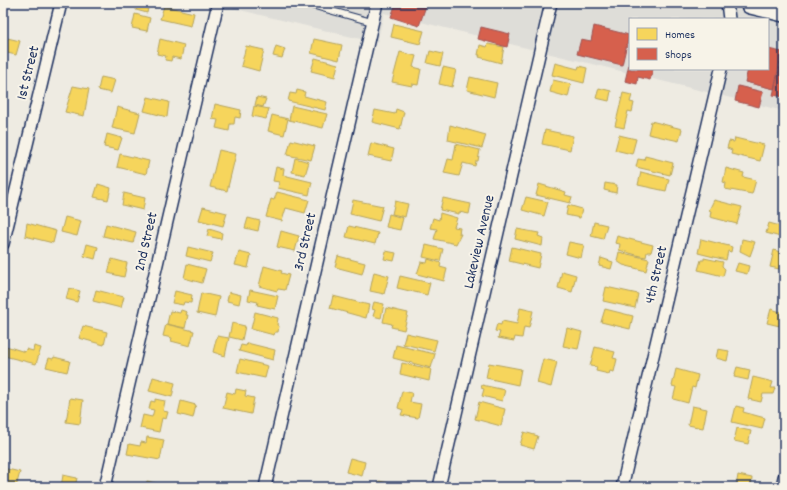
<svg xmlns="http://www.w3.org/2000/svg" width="787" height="490" font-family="Dekko,sans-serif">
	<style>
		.built { fill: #deddd8; fill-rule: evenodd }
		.homes { fill: #f6d55c; stroke: #b4a35d }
		.shops { fill: #d6604d; stroke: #9e5152 }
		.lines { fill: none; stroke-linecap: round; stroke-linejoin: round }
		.lane-casing { stroke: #1b2f5e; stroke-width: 8 }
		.street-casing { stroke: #1b2f5e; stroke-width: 14 }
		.highway-casing { stroke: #1b2f5e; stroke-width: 24 }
		.lane { stroke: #f7f3e8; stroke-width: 5.5 }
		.street { stroke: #f7f3e8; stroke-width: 11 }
		.highway { stroke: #f7f3e8; stroke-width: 21 }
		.labels { text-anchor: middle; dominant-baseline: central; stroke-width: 4; stroke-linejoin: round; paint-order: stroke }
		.street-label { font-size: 15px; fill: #1b2f5e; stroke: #f7f3e8 }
	</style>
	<rect width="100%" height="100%" fill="#eeebe2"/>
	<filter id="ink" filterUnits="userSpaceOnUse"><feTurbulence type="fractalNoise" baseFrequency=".025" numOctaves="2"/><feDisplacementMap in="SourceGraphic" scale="8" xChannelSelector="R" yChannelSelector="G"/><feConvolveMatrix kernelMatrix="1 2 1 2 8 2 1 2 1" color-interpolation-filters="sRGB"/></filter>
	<g filter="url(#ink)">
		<path class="built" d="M220,3H728L784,17V111L384,13L377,43L219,5ZM630,19H768V69H630Z"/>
		<path class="homes" d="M137,3H149L147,13L136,10Z
			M164,6L194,13L191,26L160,19Z
			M135,14L150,18L147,31L132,28Z
			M394,24L424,31L420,44L391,37Z
			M3,37L20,41L16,55L3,52Z
			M160,39L184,45L181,59L172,57L171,61L165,60L166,56L157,54Z
			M314,39L342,45L339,60L311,53Z
			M488,44L504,47L501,63L479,57L480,55H478L480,45L487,47Z
			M246,46L264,50L259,71L241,66Z
			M276,46L285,49L282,58L273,56Z
			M430,51L443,54L440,66L427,63Z
			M400,52L416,56L413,67L421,69L418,85L412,84V86L392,82Z
			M315,58L338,64L335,77L311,71Z
			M555,63L578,69L579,66L587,68L584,83L552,75Z
			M443,67L456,70L452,87L439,84Z
			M101,77L115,80L111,93L98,90Z
			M470,77L497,83L494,97L467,90Z
			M553,80L571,84L568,97L550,92Z
			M73,86L89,89L84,116L65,112Z
			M599,88L611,91L609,101L596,98Z
			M297,90L305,92L304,96L327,102L325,110L288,101L290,93L296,94Z
			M623,93L632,95L630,102L634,103L632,112L628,111L624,128L615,126Z
			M148,97L169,102L167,117L144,111Z
			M257,97L266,99L263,107L255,105Z
			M215,104L241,110L240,118L235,117L234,124H230L229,131L216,128L218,120L212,119Z
			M254,106L269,109L266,119L252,116Z
			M292,106L327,114L323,128L289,120Z
			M117,107L140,113L135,133L112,128Z
			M396,109L404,112L400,129L372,122L375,110L395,114Z
			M272,115L288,119L284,135L268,131Z
			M651,121L682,129L679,141L648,134Z
			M450,125L486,135L482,148L448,140Z
			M545,130L573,136L570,150L542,144Z
			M107,134L122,138L118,150L104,147Z
			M619,135L636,139L632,154L615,150Z
			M735,138L764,145L760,161L731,154L732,150L727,148L729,141L734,142Z
			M291,140L315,146L311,160L287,155Z
			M371,143L394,149L391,161L368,156Z
			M456,144L480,150L478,161H476L475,166L463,163L459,176L444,173L448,159L453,160Z
			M219,150L236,154L227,191L210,187Z
			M120,154L149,161L146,174L117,167Z
			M645,156L673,163L670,175L636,167L638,159L644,160Z
			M295,158L309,162L305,175L292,172Z
			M276,167L284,169L283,175L312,182L309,195L278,188L279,182L273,181Z
			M726,168L744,173L743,177L756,180L752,194L725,189L726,183L723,182Z
			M641,172L669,179L666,191L638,185Z
			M605,183L617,185L616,193L604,190Z
			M98,184L111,188L108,200L94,197Z
			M539,184L566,192L565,195L572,197L570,203L536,195Z
			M277,192L309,200L305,213L286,208L282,221L266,217L271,199L274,200Z
			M124,193L145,198L143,210L122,205Z
			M526,197L548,202L544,216L522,210Z
			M443,198L471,204L469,214L459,212V214L440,210Z
			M353,200L383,206L379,221L350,214Z
			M714,200L742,207L737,224L710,217L711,211L709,210Z
			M395,201L408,204L405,217L392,214Z
			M568,205L582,209L580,218L566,215Z
			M203,207L227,213L223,226L199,220Z
			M440,213L457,218L454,227L460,228L459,234H461L456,244L434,239L437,229L430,228L433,218L439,220Z
			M389,214L403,218L400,230L386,227Z
			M65,217L81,221L77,236L61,232Z
			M248,218L260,221L258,231L245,228Z
			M594,222L607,225L603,239L591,236Z
			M27,223L56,231L53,243L25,236Z
			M769,223L784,227V238L766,233Z
			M106,224L136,232L133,243L103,236Z
			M349,226L378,233L375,244L346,237Z
			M209,229L222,233L221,239L207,236Z
			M517,229L539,233L538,236L543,238L542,246L515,239Z
			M281,231L299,236L295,251L277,247Z
			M617,236L653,245L651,252H647L646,257L640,256L619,250L620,244L615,243Z
			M701,239L729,246L732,247L731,252L728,251L726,260L698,253Z
			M742,239L755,242L750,256L740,251Z
			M569,242L584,245L581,258L566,254Z
			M87,244L98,247L95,259L84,256Z
			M426,245L443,249L440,261L423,257Z
			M188,247L213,253L210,262L186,256Z
			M512,247L541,254L538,268L509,261Z
			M774,250L780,252V255L784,256V270L770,267Z
			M386,251L396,253L394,261L384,259Z
			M239,252L251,255L248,268L235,265Z
			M619,252L649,259L646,271L623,265L617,261Z
			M338,256L365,263L362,274L335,267Z
			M601,258L613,262L611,269L599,266Z
			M704,258L723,262L722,266L725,269L723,276L698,270L701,260H704Z
			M112,259L127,263L124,277L108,273Z
			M428,259L441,263L440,267L447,269L444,281L417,274L421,262L427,263Z
			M738,263L749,266L747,274L735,271Z
			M187,264L206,269L202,283L184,278Z
			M264,266L282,271L281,273L289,275L285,290L278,289L277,291L259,286Z
			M562,271L576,275L572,292L558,288Z
			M374,272L389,276L384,294L370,291Z
			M400,276L430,283L427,295L397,288Z
			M606,287L638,294L635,308L603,301Z
			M69,288L80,291L77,302L66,299Z
			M96,290L124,297L121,308L93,301Z
			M250,290L278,296L275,309L257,305L258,302L248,300Z
			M175,291L192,295L191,303L184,302L183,305L172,303Z
			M229,292L241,295L239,304L227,301Z
			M201,293L219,297L215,317L197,313Z
			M333,296L369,305L366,318L330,308Z
			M374,302L384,304L381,318L373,316L375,310L372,309Z
			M386,308L408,313L404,330L391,327L392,324L383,322Z
			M520,308L533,311L529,328L524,327L522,338L515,337L514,341L498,338L500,332L495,331L497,324L501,325L502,321L517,324Z
			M605,309L633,316L630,329L601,322Z
			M771,309L784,313V327L767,323Z
			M181,310L187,312L186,315H188L185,328L167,324L170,311L180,313Z
			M255,312L278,318L277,325L279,326L278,332H275L274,335L251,329Z
			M232,323L245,326L242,340L229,337Z
			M166,324L194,331L190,346L171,341L172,338L163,336Z
			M83,326L107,332L104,345L79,338Z
			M567,328L582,332L578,349L563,346Z
			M406,333L437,340L434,351L403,344Z
			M217,336L229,338L225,356L213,352Z
			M247,343L275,350L273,360L239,351L241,345L246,346Z
			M396,345L435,354L431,368L393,358Z
			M6,346L25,352L26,349L33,351L34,346L41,348L36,364L4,356Z
			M595,347L615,352L613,358L617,359L614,372L610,371L609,374L596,371L597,367L590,366Z
			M718,349L729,351L727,361L716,358Z
			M54,357L70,361L67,372L46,367L49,358L53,359Z
			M240,359L268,366L265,378L237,372Z
			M543,359L557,362L551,387L537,383Z
			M402,363L431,369L429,381L400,374Z
			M489,363L521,369L518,385L486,378Z
			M737,367L750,370L748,380L734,377Z
			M676,369L698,375L695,388L692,387L688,403L673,399L676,387L672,386Z
			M153,377L175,383L172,397L149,391Z
			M753,377L773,382L771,388H775L773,394H763L761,402L748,399Z
			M482,385L505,390L502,401L482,396L484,389L481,388Z
			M236,389L246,391L245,396L254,398L251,414L223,408L227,392L235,394Z
			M402,391L412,393L410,402L421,404L418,418L401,415L403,410L398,408Z
			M70,398L83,400L80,424L66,422Z
			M155,399L165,401L163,411L168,412L166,419L162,418L159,432L140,428L143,415L152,417L154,410L149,409L151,401L155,402Z
			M181,401L196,405L193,418L178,414Z
			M479,402L505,409L501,426L475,419Z
			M692,406L707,409L703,428L688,425Z
			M736,406L744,408L743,412L765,418L762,429L732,422Z
			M737,428L751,431L748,444L734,441Z
			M524,432L538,436L534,449L520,445Z
			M147,437L164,440L160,460L127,454L129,444L140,446L141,442L146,443Z
			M350,458L365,462L362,476L346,472Z
			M3,468L20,472L16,487H3Z
			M63,475L77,478L75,487H61Z
			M738,475L752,478L751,487H736Z
			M147,481L159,484L158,487H145Z
			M379,481L404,486V487H378Z"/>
		<path class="shops" d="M396,3H427L419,26L391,17Z
			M594,26L629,35L622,65L577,54L581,39L591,41Z
			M481,27L510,34L507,47L478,39Z
			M768,49L782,52L774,89L745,82L748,69H768Z
			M784,50V97L773,95Z
			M630,60V69H653L650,80L638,77L637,84L625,81Z
			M738,86L763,92L759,107L735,101Z"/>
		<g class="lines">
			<defs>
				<path id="lane" d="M304,3L372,22"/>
				<path id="street" d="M727,3L729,19
					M3,244L61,3
					M105,487L218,3
					M265,487L377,3
					M439,487L551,3
					M622,487L721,69
					M782,487L784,477"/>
				<path id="highway" d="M751,3L784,11"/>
			</defs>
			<use href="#lane" class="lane-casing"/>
			<use href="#street" class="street-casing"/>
			<use href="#highway" class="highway-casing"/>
			<use href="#lane" class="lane"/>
			<use href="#street" class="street"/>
			<use href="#highway" class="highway"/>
		</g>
	</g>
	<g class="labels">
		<g class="street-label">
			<text transform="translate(29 73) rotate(-76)">1st Street</text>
			<text transform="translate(147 242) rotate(-77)">2nd Street</text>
			<text transform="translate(306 242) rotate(-77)">3rd Street</text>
			<text transform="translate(480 242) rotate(-77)">Lakeview Avenue</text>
			<text transform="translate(657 275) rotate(-77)">4th Street</text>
		</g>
	</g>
	<rect width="787" height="490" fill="none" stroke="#f7f3e8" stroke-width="16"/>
	<rect x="8" y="8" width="771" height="474" fill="none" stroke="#1b2f5e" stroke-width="1.5" filter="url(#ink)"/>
	<rect x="629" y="18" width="140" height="52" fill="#f7f3e8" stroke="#9fa5b1"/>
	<rect x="637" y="28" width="20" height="12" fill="#f6d55c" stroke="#9fa5b1"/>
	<text x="665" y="38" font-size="12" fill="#1b2f5e">Homes</text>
	<rect x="637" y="48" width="20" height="12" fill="#d6604d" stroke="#9fa5b1"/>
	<text x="665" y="58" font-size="12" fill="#1b2f5e">Shops</text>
</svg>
